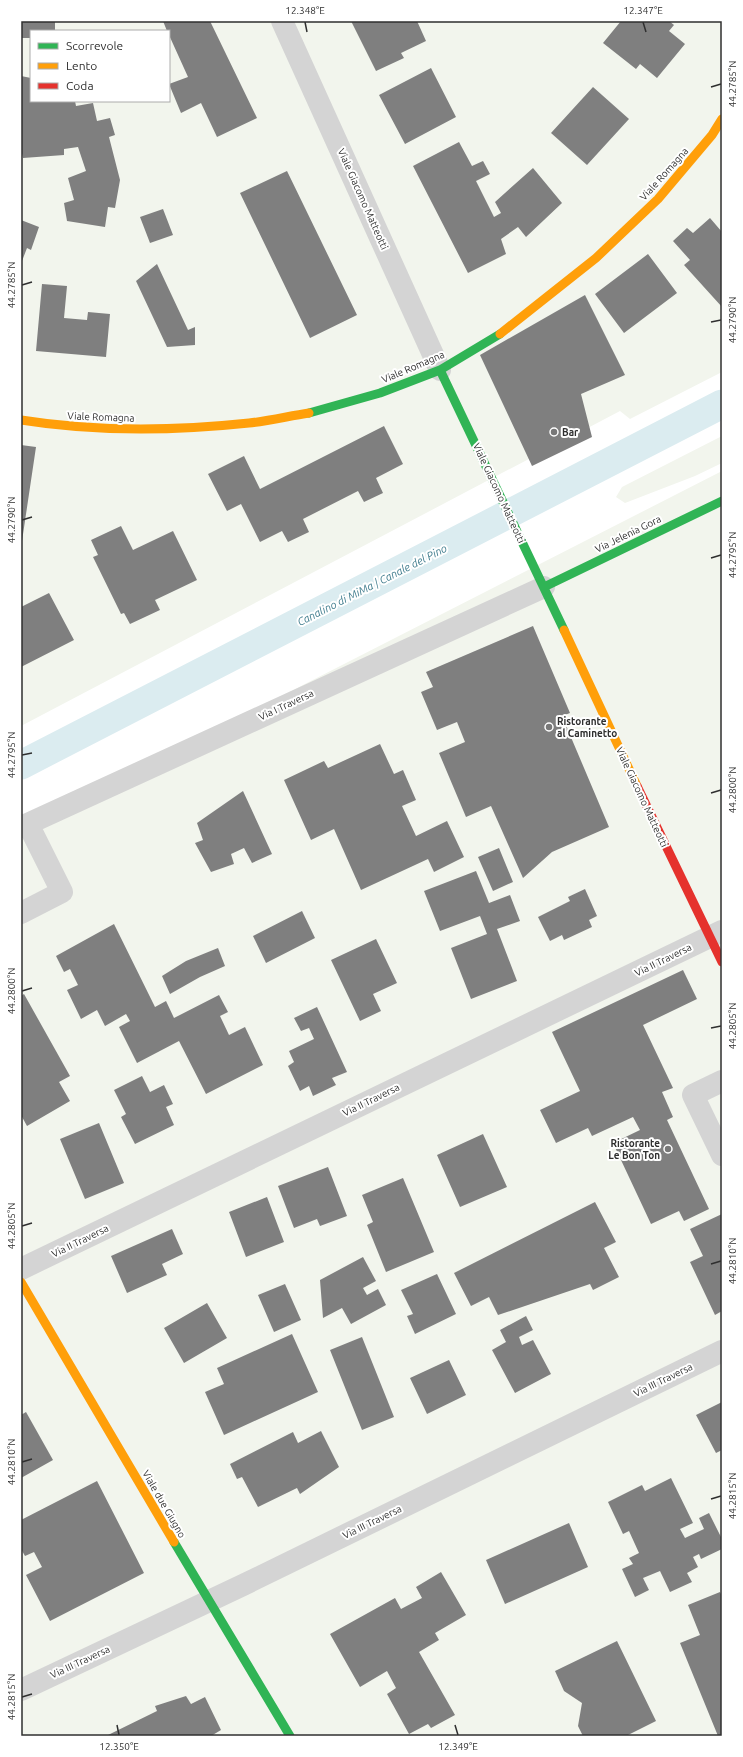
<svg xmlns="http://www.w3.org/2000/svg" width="743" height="1757" font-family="Ubuntu,sans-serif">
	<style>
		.green { fill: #f2f5ed; fill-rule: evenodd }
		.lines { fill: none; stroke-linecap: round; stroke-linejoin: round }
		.canal { stroke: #dbecf0; stroke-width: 29 }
		.building { fill: #7f7f7f }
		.street { stroke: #d4d4d4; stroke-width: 22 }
		.fast { stroke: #30b455; stroke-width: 9 }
		.slow { stroke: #ff9f0a; stroke-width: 9 }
		.jam { stroke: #e5322d; stroke-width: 9 }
		.ticks { fill: none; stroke: #2f2f2f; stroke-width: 1.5 }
		.poi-dot { fill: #787878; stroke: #fff; stroke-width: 1.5 }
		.labels { text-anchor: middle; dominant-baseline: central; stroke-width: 4; stroke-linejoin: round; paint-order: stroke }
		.street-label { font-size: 10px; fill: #2f2f2f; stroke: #fff }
		.poi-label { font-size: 10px; font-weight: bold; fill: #2f2f2f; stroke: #fff; text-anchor: start }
		.water-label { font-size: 11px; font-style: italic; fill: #417d8e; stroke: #fff }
		.neatline { fill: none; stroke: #2f2f2f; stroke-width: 1.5 }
		.ticks-label { font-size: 10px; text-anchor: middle; fill: #2f2f2f }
	</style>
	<rect width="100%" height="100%" fill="#fff"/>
	<path class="green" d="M21,21H722V372L630,419L620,411L21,726ZM31,31H169V101H31Z
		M722,436V463L695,476L625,503L616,497L622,487Z
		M722,471V1736H21V829Z"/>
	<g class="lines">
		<path class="canal" d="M21,765L722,404"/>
	</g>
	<path class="building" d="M21,21H55V31H31V38H21Z
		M163,21H210L257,118L217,137L201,103L181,113L169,84L188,77L169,35V31H167Z
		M351,21H417L426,41L401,53L404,58L376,71Z
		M621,21H669L674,25L669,31L685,44L657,78L640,64L636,69L603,43Z
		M431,68L456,117L405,144L379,95Z
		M21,76L31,78V101H75L76,106L93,103L97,121L110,118L115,135L109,137L120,180L115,208L108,207L105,227L67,221L64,203L74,200L68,178L86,171L78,147L64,149V155L23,158L21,149V119H22Z
		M593,87L629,119L587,165L551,133Z
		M459,142L472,166L483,161L490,174L476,181L494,217L501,213L495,202L533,168L562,203L526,237L518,227L501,239L506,254L468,273L413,166Z
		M287,171L357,315L310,338L240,193Z
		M163,209L173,235L150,243L140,217Z
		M710,218L722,232V307L684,265L690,260L673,241L687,228L693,233Z
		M21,220L39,227L31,250L27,248L22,261Z
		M648,254L677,293L624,333L595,294Z
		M157,264L188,330L195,327V345L167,347L136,281Z
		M42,284L67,286L64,318L87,320L88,312L110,314L106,357L36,351Z
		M585,295L625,375L581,394L592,437L532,466L480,355Z
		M384,426L403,464L376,478L383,493L364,502L358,491L303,519L309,532L288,542L282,531L260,542L241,504L227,511L208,474L244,456L260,489Z
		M21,445L36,447L22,541H21Z
		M121,526L133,550L173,531L197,580L155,600L160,610L130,624L124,613L121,614L93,557L98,555L91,540Z
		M49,593L74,640L21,667V607Z
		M533,626L570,713L562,716L609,827L552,852L523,878L491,806L466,817L439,753L465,742L457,722L437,730L421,692L433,687L426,672Z
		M380,744L394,774L403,770L416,800L402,806L416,836L447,821L464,857L434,872L428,859L361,890L334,829L311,840L284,780L324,761L328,768Z
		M243,791L272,854L252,863L244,848L231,854L234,864L211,872L195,843L203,840L197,823Z
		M499,848L513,882L493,891L478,857Z
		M476,871L489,903L510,895L520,921L497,929L517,981L471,999L451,948L487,934L480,916L440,931L424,891Z
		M585,889L597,916L589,920L592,927L564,940L562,935L550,941L538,917L570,901L568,897Z
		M302,911L315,938L266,963L253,936Z
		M114,924L155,1007L166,1001L174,1018L219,995L228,1012L220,1016L229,1035L245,1027L263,1065L206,1094L179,1041L137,1063L119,1027L130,1021L126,1014L105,1026L97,1010L81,1019L67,990L78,985L70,969L64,972L56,956Z
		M376,939L397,983L373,994L381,1011L360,1021L331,960Z
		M218,948L225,966L200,977L170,994L162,976L186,961Z
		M683,970L697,999L643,1025L673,1088L662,1092L673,1117L667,1120L709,1209L684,1221L679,1211L651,1224L613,1143L640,1130L633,1117L592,1136L588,1128L556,1143L540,1110L580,1091L552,1032Z
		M24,994L70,1076L59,1082L70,1101L27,1126L21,1115V996Z
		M317,1007L347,1072L332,1078L336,1085L313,1096L309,1086L300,1091L288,1066L294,1062L289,1051L314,1039L309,1028L301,1031L294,1018Z
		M142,1076L150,1092L164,1085L173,1104L166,1107L174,1125L135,1144L121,1117L126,1114L114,1090Z
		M99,1123L124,1183L85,1199L60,1139Z
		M483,1134L507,1187L460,1207L437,1155Z
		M328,1167L347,1216L320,1226L317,1219L294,1228L278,1186Z
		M403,1178L434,1252L386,1272L367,1225L373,1222L362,1195Z
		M267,1197L284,1242L246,1257L229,1212Z
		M595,1202L616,1242L604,1248L619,1277L593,1290L590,1284L498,1315L489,1297L471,1306L454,1273Z
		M722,1214V1311L715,1315L690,1262L703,1256L690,1229Z
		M172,1229L183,1254L162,1264L167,1275L127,1293L111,1256Z
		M363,1257L376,1281L363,1288L367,1295L378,1289L386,1305L351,1324L342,1308L323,1318L320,1280Z
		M437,1274L456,1314L415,1334L407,1316L413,1314L401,1290Z
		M285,1284L301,1320L274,1332L258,1295Z
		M207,1303L227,1338L184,1363L164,1328Z
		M526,1316L533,1330L519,1337L522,1345L533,1340L551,1374L515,1393L492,1350L506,1342L500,1330Z
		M292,1334L318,1392L224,1435L205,1392L224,1384L217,1368Z
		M362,1337L394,1417L362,1430L330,1350Z
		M449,1360L466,1395L427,1414L410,1378Z
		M722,1402V1450L716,1453L696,1415Z
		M26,1412L53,1460L21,1478V1415Z
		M321,1431L339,1467L300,1494L297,1488L258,1507L242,1477L237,1479L230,1464L293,1432L298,1443Z
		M671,1478L693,1523L680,1529L685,1538L704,1529L699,1518L709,1513L722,1539V1549L701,1559L699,1554L693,1557L698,1567L687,1573L692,1582L670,1592L660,1571L643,1578L649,1590L635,1597L622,1569L633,1564L629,1558L639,1553L629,1531L623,1534L608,1502L642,1485L645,1491Z
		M97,1481L144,1573L50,1621L26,1575L42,1567L34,1552L25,1556L21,1549V1520Z
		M569,1523L588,1567L505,1604L486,1560Z
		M441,1572L466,1615L435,1633L439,1640L419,1652L455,1715L431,1728L428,1724L409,1734L387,1694L396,1688L387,1671L360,1687L330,1634L395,1598L401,1609L422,1598L416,1587Z
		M720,1592L722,1596V1736H718L680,1643L700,1635L688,1605Z
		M617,1641L656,1721L626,1736H583L578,1726L582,1703L564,1691L555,1671Z
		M186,1696L191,1704L205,1697L221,1730L211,1736H106L157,1711L155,1706Z"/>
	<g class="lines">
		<path class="street" d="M282,21L440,370
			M21,827L544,587
			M21,913L62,892L28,824
			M722,1081L693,1095L722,1155
			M21,1269L722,931
			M21,1690L243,1585L722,1351"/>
		<path class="fast" d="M440,370L564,630
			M309,413L380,393L440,370L500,334
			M544,587L722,501
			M174,1542L290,1736"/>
		<path class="slow" d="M500,334L596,258L658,199L712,135L722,119
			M21,420C96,432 174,431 249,423C269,421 289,416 309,413
			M564,630L637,786
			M21,1282L174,1542"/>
		<path class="jam" d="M637,786L722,962"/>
	</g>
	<path class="ticks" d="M305,22L307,32M643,22L646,32M711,87L721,84M22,285L32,282M711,322L721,320M22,520L32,517M711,558L721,555M22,755L32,753M711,793L721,790M22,991L32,988M711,1028L721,1026M22,1226L32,1223M711,1264L721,1261M22,1462L32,1459M711,1499L721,1496M22,1697L32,1694M117,1725L119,1735M455,1725L458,1735"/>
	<g class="poi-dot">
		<circle cx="554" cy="432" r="4"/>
		<circle cx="549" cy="727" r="4"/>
		<circle cx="668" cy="1149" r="4"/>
	</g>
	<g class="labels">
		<g class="street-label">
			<text transform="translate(664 174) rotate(-48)">Viale Romagna</text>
			<text transform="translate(363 199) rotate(66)">Viale Giacomo Matteotti</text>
			<text transform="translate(413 367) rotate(-23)">Viale Romagna</text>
			<text transform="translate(101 417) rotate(2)">Viale Romagna</text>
			<text transform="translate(499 493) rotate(65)">Viale Giacomo Matteotti</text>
			<text transform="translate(628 534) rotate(-26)">Via Jelenia Gora</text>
			<text transform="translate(286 705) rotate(-25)">Via I Traversa</text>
			<text transform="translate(642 797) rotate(65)">Viale Giacomo Matteotti</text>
			<text transform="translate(663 960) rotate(-26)">Via II Traversa</text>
			<text transform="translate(371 1100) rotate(-26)">Via II Traversa</text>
			<text transform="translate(80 1241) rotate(-26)">Via II Traversa</text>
			<text transform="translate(663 1380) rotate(-26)">Via III Traversa</text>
			<text transform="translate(164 1504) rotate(60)">Viale due Giugno</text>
			<text transform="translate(372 1522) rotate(-26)">Via III Traversa</text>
			<text transform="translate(80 1662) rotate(-25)">Via III Traversa</text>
		</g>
		<g class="poi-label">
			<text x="562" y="432">Bar</text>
			<text x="557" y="721">Ristorante<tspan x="557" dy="12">al Caminetto</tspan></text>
			<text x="660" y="1143" text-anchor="end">Ristorante<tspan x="660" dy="12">Le Bon Ton</tspan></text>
		</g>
		<g class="water-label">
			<text transform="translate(372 585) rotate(-27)">Canalino di MiMa | Canale del Pino</text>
		</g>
	</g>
	<rect width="743" height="1757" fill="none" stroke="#ffffff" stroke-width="44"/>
	<rect x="30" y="30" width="140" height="72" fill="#ffffff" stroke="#acacac"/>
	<rect x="38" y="43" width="20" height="6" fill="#30b455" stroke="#acacac"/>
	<text x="66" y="50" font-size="12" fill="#2f2f2f">Scorrevole</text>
	<rect x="38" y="63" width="20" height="6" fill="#ff9f0a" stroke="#acacac"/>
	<text x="66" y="70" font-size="12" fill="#2f2f2f">Lento</text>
	<rect x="38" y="83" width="20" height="6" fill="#e5322d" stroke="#acacac"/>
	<text x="66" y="90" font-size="12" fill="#2f2f2f">Coda</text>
	<rect x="22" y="22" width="699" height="1713" class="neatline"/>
	<g class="ticks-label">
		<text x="305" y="14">12.348°E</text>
		<text x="643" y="14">12.347°E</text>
		<text transform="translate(732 84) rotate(-90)" y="4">44.2785°N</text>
		<text transform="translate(11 285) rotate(-90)" y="4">44.2785°N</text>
		<text transform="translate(732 320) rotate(-90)" y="4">44.2790°N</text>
		<text transform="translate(11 520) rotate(-90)" y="4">44.2790°N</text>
		<text transform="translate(732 555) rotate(-90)" y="4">44.2795°N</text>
		<text transform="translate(11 755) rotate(-90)" y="4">44.2795°N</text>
		<text transform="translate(732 790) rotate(-90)" y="4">44.2800°N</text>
		<text transform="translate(11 991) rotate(-90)" y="4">44.2800°N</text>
		<text transform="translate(732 1026) rotate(-90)" y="4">44.2805°N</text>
		<text transform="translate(11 1226) rotate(-90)" y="4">44.2805°N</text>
		<text transform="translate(732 1261) rotate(-90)" y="4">44.2810°N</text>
		<text transform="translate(11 1462) rotate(-90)" y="4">44.2810°N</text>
		<text transform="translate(732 1496) rotate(-90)" y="4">44.2815°N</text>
		<text transform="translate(11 1697) rotate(-90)" y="4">44.2815°N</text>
		<text x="119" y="1750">12.350°E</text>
		<text x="458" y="1750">12.349°E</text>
	</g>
</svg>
